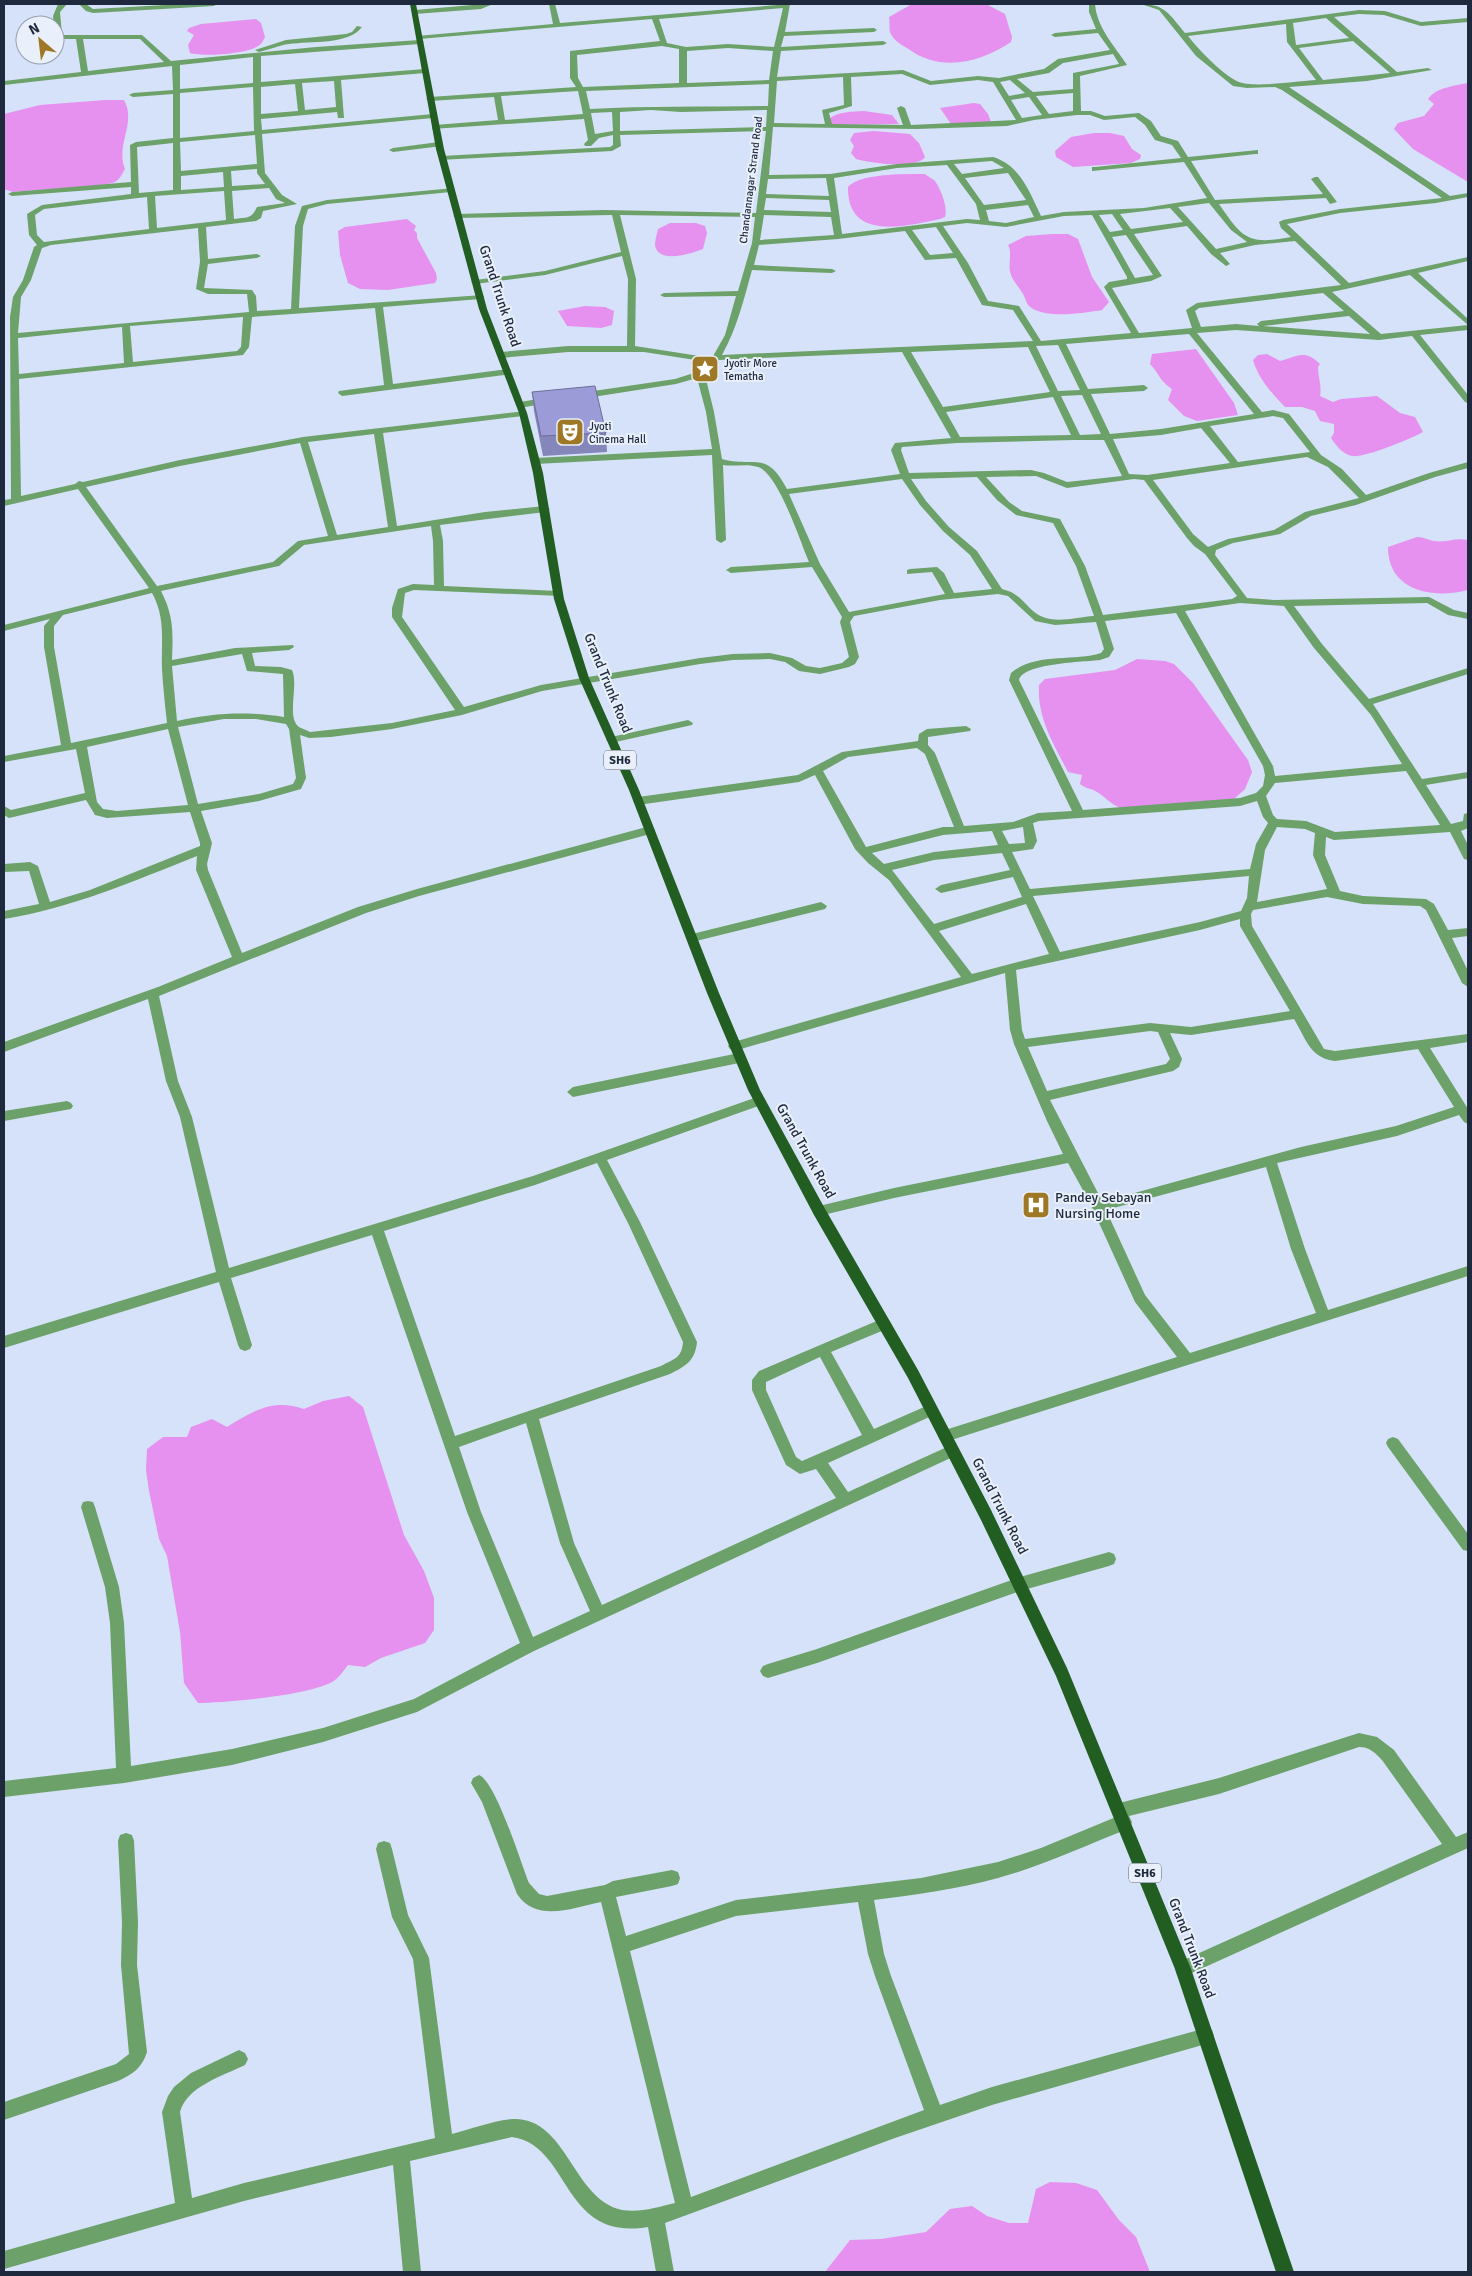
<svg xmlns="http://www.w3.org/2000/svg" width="1472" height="2276" font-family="Signika,sans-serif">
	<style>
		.water { fill: #e690f0 }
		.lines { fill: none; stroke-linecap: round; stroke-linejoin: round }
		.minor { fill: #6ca169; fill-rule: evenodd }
		.major { fill: #225e21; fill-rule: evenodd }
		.wall { fill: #8586b9 }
		.building { fill: #9b9cd7; stroke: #6c6d96 }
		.labels { text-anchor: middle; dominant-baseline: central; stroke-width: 4; stroke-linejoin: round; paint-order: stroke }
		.far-street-label { font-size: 11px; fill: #1e293e; stroke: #e9effb }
		.far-poi-label { font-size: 11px; fill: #1e293e; stroke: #e9effb; text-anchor: start }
		.shield { fill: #e9effb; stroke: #5b6477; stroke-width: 1 }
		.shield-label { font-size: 12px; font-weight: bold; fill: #1e293e }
		.street-label { font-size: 14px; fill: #1e293e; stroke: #e9effb }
		.poi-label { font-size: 14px; fill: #1e293e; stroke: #e9effb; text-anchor: start }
	</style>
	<rect width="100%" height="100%" fill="#d6e2f9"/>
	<path class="water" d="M912,4H986L1005,14L1012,37L1011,42C979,63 940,73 907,48C900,44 893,40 890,32C889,28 890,22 889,17Z
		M256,19L261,23L265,37C263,41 262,44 258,46C247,54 203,57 190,53L188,45L194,35L187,31L189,28L201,24Z
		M1468,83V182L1413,149L1394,129L1398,123L1424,116L1434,104L1428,99C1437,87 1454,86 1468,83Z
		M105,100H124C137,123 115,145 125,169C122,174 120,179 115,182C106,187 29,190 13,192L4,189V114L40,105Z
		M974,103L980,104L988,114L991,122L951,124L940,108Z
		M864,111L892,115L899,124L832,125L829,119C838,111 853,112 864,111Z
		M874,131L910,134L919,143L925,157C916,170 870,163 856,159L851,153L854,146L850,140L854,133Z
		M1094,133H1110L1124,136L1132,149L1141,155L1140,159L1131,163L1073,167L1056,157L1055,151L1071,137Z
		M925,174C927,176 933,179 935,181C941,190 948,207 945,217L940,219C906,226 847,242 848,187C860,173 906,174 925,174Z
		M407,219L416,226L414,230L417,233V238L436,273L437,279L435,283L388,290L360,289L348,283L340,255L338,231L345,227Z
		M670,223H696L705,226L707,233L703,249C693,253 658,265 655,245C655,241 657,233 658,229Z
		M1052,234H1068L1078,239L1092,277L1109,302L1102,310C1084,313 1042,320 1028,305C1027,304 1025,298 1025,298C1021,289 1014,283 1011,275C1007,265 1013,253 1008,245L1026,236Z
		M585,306L605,307L614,311L612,325L601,328L567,326L558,311Z
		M1196,349L1234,403L1238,415L1197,421L1184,416L1168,400L1172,389C1159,380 1160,375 1150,364L1152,354Z
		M1267,354L1280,361C1298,356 1305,349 1320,364L1318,367C1318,377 1322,386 1320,396L1333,402L1341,399L1377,396L1400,413L1415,417L1423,432C1411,439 1364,458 1352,456C1342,454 1336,445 1331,438L1334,433V424L1320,421L1315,411L1302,407H1285C1272,394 1258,378 1253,360L1258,355Z
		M1417,537C1424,537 1428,540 1434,541C1445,543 1456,537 1468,540V590C1434,599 1388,592 1388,547Z
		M1137,659L1165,661L1174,664L1193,683L1248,760L1252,772L1245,789L1234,799L1121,808C1110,804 1107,798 1097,792C1091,788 1086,789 1080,784L1082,775L1068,772C1053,743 1037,717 1039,685L1045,679L1115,670Z
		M349,1396L363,1407L404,1535L424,1571L434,1598V1630L425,1643L381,1658L365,1667L348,1665C344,1670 340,1676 335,1680C315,1695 225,1703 198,1703L184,1683L180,1632L167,1556L159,1539L149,1491L146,1470L147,1449L163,1437H187L191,1427L212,1419L227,1427C253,1411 273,1398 304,1409L323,1401Z
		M1050,2182L1076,2183L1097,2190L1119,2220L1136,2237L1150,2272H825L850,2240L881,2239L926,2232L950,2209L972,2206L987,2216L1009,2223H1028L1036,2189Z"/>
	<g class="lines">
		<path class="minor" d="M58,4H67L60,12L62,35H142L171,61L316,47L420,40L424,42L420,44L261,56V82L425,69L429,71L425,73L341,80L344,118H338L337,112L261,119L262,130L433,114L437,116L433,118L262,134L265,173L282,195L297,204L263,211L261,218L256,221L206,227L208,259L257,254L261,256L257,258L208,264L204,288L252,290L256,296L257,311L291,309L295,226L302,206L327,200L454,188V192H451L327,204L308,209L303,226L299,308L483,295L484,297L480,299L383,307L393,384L508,369L511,370V374L342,396L338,393L339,391L384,385L375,308L252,317L249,347L243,355L19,379L21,496L75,484L79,481L83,482L180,460L303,437L526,411V415L523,416L383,433L397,526L485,512L545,506L550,509L545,512L440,525L443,541L444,586L558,591L561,592V596L414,590L405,593L402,617L464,707L541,685L700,658L733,654L770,653L792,658L806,666L820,668L842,663L849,657L840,622L842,617L812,567L731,573L726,570L731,567L809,562C800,541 778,473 758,467C747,463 734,467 723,465L726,540L721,543L716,540L712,455L535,464L530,461L535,458L712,449L706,412L697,378L676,384L580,399L576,396L580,393L675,379L697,372L708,362L644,352H568L501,358L497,355L501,352L568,346H627L628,279L622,256L545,275L475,284L471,282L475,280L545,271L621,252L612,215L457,218L453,216L457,214L604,210L756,213L766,131L620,135L621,146L612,151L439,160V156H442L610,147L613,145V135L599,138L591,146H585L584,144L588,140L584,119L432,129V125H435L498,120L494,97L430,101L426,99L430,97L576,87L570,78V51L660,41L652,19L419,39L417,38V36L553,24L549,4H555L560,23L790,4L785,32L874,28L877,30L874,32L784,36L781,47L883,41L887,43L883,45L781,51L777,77L903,70L931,81L978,76L999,78L1044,69L1058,59L1110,50L1098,33L1055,37L1051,35L1055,33L1096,29L1089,12V4H1095C1097,28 1114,45 1127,65L1080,76L1081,111H1091L1105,116L1139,113L1151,121L1161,136L1178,141L1188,157L1258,150V154H1255L1191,161L1215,200L1323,194L1311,179L1315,177H1318L1337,202L1330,204L1326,198L1219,204C1243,239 1248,245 1291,237L1281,228L1279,222L1283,220L1340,209L1442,198L1282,90L1275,87L1247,88L1233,86L1196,56L1159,10L1141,4C1165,4 1170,15 1185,33L1359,10L1385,11L1421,22L1468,18V22L1421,26L1384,15L1359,14L1334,17L1397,72L1428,68L1432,70L1367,81L1289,87L1450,196L1468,193V197L1436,203L1340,213L1287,224L1349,283L1468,257V261L1418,273L1468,319V330L1420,335L1468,395V403L1465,402L1412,336L1379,340L1236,330L1197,333L1262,412L1273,410L1289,414L1321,455L1342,469L1366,495L1429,473L1468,462V468L1435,477L1356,505L1311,516L1280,534L1233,543L1216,550L1215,555L1247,598L1274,600L1429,597L1454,610L1468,613V619L1448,615L1427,603L1294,606L1322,644L1369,699L1468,668V674L1373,704L1422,779L1468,772V778L1426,785L1451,824L1463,821L1464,814L1468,813V828L1461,831L1468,845V860L1464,859L1450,832L1334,840L1326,837L1325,855L1340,891L1363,896L1426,899L1434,904L1448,930L1468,928V936L1452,938L1468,971V987L1462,983L1426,910L1420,906L1363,904L1327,897L1253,910L1251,914L1252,926L1324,1049L1335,1051L1468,1034V1042L1430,1048L1468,1109V1124L1464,1122L1459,1115L1397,1136L1277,1163L1305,1249L1328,1310L1468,1266V1276L945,1442L940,1440L938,1436L940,1432L945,1430L1177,1357L1135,1302L1090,1203L1068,1163L894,1198L819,1216L814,1215L813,1211L814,1207L819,1206L894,1188L1063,1154L1047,1121L1014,1044L1010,1030L1005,973L734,1051L730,1049L728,1046L730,1043L961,977L889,880L868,863L855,849L815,775L799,782L638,805L633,801L638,797L798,775L842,752L918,741L919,734L927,729L966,726L971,729L970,731L928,737V745L935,753L964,826L1013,822L1038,813L1072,811L1009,680L1011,673C1036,652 1073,662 1101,653L1104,649L1096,622L1055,625L1035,621L1008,596L998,594L940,600L854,616L850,622L859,657L855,664L849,667L820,674L799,671L785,662L770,659L733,660L700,664L542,691L462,715L392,729L331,737L309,738L300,735L306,778L301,789L259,801L201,811L212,843L207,864L208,870L242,953L358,907L417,889L650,826L655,830L654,833L419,896L366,913L159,996L178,1081L192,1117L229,1268L533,1176L760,1096L764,1098L766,1101L764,1104L607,1160L640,1222L697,1342C695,1361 686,1366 670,1374L539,1419L574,1543L602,1605L836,1498L816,1469L800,1474L786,1465L752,1390V1380L759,1371L879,1320L884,1318L889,1320L891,1324L889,1328L831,1352L874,1429L931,1404L936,1406L938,1410L936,1414L828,1463L848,1492L947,1447L952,1445L957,1447L959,1451L957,1455L534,1651L417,1712L323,1742L232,1765L124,1783L4,1797V1781L116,1768L110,1623L105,1587L81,1507L83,1502L88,1501L93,1502L95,1507L119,1587L124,1623L131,1766L232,1749L323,1728L414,1699L520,1643L467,1512L372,1235L231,1278L252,1345L250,1349L245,1351L240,1349L238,1345L219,1282L4,1348V1336L216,1272L180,1117L166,1081L148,999L4,1052V1042L158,987L232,957L196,870L197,856C134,881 72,908 4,919V911L39,904L29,871L4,872V864L30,862L38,866L50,902L90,890L200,846V843L190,812L107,818L95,815L86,800L9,818L4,815V806L11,810L85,793L76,749L4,762V756L61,745L44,647V626L50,619L4,631V625L149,588L78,489L4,506V500L11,499L10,317L13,297L23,280L34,247L37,245L29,235L27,214L42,205L131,194V187L12,196L8,194L12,192L131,182L130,145L136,142L173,138V94L133,97L129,95L133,93L173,90L172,66L4,85V81L81,72L76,39H60L55,35L53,16ZM783,8L774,47L728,44L686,47L667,43L659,19ZM1326,18L1349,38L1296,45L1293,23ZM1286,24L1287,42L1316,80C1299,81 1253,88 1239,82C1225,77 1198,49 1188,36ZM83,39H140L164,62L88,71ZM1353,41L1390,73L1323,80L1299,48ZM662,46L679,49V83L583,87L578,78L577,55ZM728,48L773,51L769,80L687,83V51ZM1113,54L1119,64L1073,73V89L1033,92L1017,79L1049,73L1063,63ZM253,57V83L180,89V65ZM902,74L930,85L978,80L993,82L1016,120L911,125L905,108L901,106L897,108L903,125L832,124L829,113L852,106L851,77ZM843,77L844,105L822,110L825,124L774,123L777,81ZM1010,80L1025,93L1009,96L1000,82ZM334,81L336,107L305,110L302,83ZM295,84L298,111L261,114V87ZM769,84L768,106C708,107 649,106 590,109L586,91ZM253,87L254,131L180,138V93ZM578,91L583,114L505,120L501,96ZM1073,93V111L1049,114L1036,96ZM1029,97L1042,115L1022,118L1011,100ZM651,110L681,112L767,110L766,127L620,131V112ZM612,112L613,131L595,134L591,113ZM1077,115H1090L1104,120L1135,117L1145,125L1155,140L1172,145L1181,158L1095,167H1092V171L1184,162L1207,198L1144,208L1064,212L1041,216C1030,193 1020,165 993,157L897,164L830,174L769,175L773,127L916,129L1007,126L1034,120ZM255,135L257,164L181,171L180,142ZM173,143V190L139,193L137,147ZM992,161L1004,168L962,174L954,164ZM947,165L976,204L980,220L967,219L842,234L834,178L897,168ZM257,169V173L265,184L232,186L231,171ZM223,172L224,187L181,190V176ZM1008,173L1026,200L984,205L965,178ZM826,178L829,196L766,194L768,179ZM269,188L276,199L285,203L257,207C251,220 247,217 234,219L232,191ZM224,191L226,220L157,228L155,196ZM147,197L149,229L44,242L37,235L35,215L44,209ZM766,198L829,200L831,212L764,210ZM1209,203L1231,230L1247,242L1216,249L1178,207ZM1028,205L1034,217L1006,223L989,221L986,210ZM1170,208L1183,222L1131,229L1120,214ZM1112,214L1123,230L1110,232L1099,215ZM620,215L755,217L752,243L738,291L664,293L660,295L664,297L736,296L725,335L712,358L635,346L636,279ZM764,215L831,217L834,235L760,240ZM1092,215L1127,277V279L1109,282L1104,287L1131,333L1041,341L1019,306L988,301L968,263L943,226L967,223L1006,227L1064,216ZM1187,226L1211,254L1226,266L1230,264L1220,253L1255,245L1295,241L1341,285L1197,303L1186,310L1192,328L1139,333L1112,288L1151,281L1162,276L1134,234ZM936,227L953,253L930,255L912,230ZM198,228L200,262L196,289L208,294H247L249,312L18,333L21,297L31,280L42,248L51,245ZM905,231L925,260L956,258L982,305L1013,310L1033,341L722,355C737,328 744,299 752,270L832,273L836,271L832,269L754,265L759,245L838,239ZM1126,235L1153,275L1135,278L1112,237ZM1410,275L1468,325L1381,334L1332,292ZM1323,293L1344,311L1261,321L1257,324L1259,326L1236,324L1201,327L1195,311L1199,308ZM1349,316L1370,334L1263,326ZM243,317L241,347L237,351L133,362L130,326ZM122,327L124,363L19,374L18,338ZM1189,334L1254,414L1161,429L1110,434L1091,394L1144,391L1148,388L1144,385L1088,389L1066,344ZM1058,345L1080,390L1058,391L1036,346ZM1028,347L1050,392L943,407L911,352ZM902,352L951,438L895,443L891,450L900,474L787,489C766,449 755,468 722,459L714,412L705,375L719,360ZM1082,395L1101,434L1080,435L1061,396ZM1053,397L1071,435L960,437L946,412ZM1273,416L1283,418L1310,452L1238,462L1210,426ZM1201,428L1230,463L1147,475L1129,474L1113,439L1161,435ZM374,434L388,527L337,535L308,442ZM1074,440H1104L1122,476L1067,482L1044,473L1031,470L909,473L901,450L902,447L957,443ZM300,443L328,536L298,541L273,562L157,586L86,487L180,466ZM1307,457L1328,467L1359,498L1305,512L1274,530L1228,539L1208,547L1193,534L1153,480ZM1036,476L1067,488L1134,479L1144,480L1187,538L1194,546L1205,554L1237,596L1232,599L1103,615L1085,566L1060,519L1022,511L1009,502L986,477ZM977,477L997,500L1016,515L1053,523L1076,566L1094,616C1079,617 1057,623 1043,617C1026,610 1024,594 1002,589L977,551L949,527L926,501L911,479ZM902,479L920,505L943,531L970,555L992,589L954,593L944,573L937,567L910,569L907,570V574L932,572L945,594L849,612L820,564L789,494ZM431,526L433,541L434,585L413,584L398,589L392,608V617L455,710L392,723L310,732C307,730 302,729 299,727C286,718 299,685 292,670L281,667L255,666L252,653L289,650L294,647L293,645L235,648L172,660C173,633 174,616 161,591L279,566L304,545ZM152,593C166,618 161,641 162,669C163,687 165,705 167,723L71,743L54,647V626L63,615ZM1240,603L1284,606L1314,648L1371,715L1402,764L1275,776L1273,766L1185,611ZM1176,613L1263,766L1265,775L1263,786L1256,793L1240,798L1083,810L1019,680C1023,663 1084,662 1100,660L1109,657L1114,649L1105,621ZM242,654L247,671L283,674L284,717C247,711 213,713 177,721L172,666ZM224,719H256L286,724L289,729L296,778L293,784L259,794L198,804L178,727ZM168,729L188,805L117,811L103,809L97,802L87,747ZM917,748L925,754L954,827H943L866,847L823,771L848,757ZM1406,771L1440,825L1335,832L1306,821L1277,819L1273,815L1266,796L1275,783ZM1257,801L1263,817L1268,823L1256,844L1250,869L1030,889L1012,852L1033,849L1037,841L1033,823L1039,821L1240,806ZM1023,827L1025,843L1009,844L1002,831ZM1277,827L1305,829L1315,833L1313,855L1327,889L1257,902L1265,850ZM992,831L998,845L934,852L884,864L872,853L943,835ZM1002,853L1010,870L941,885L935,889L941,893L1013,877L1022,897L934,924L892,870L934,860ZM1249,876L1247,898L1241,911L1200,922L1060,952L1033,896ZM1026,904L1049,954L972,974L939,931ZM1240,919V926L1290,1011L1191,1027L1150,1023L1025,1039L1022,1030L1016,970L1200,930ZM1294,1019C1306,1039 1310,1058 1335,1061L1418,1049L1454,1107L1396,1126L1301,1147L1120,1197L1104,1200L1100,1197L1050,1100L1173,1071L1179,1067L1182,1059L1170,1033L1191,1035ZM1150,1031L1158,1032L1170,1059L1166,1064L1047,1091L1028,1047ZM597,1163L628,1223L683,1342C682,1358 674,1359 661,1366L455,1436L384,1231L535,1185ZM1266,1167L1291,1249L1316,1313L1190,1353L1145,1295L1106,1210ZM820,1357L862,1435L802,1461L796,1457L766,1390V1382ZM526,1423L560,1543L590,1611L533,1637L481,1512L459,1447Z
			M79,4H86L93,9L183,4H217L214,6L93,13L86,11Z
			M484,4H493L481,9L415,14L412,12L415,10Z
			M357,26L362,27C349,45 310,41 289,44C279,45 269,50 259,52L255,50L286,40L346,34L352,32Z
			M439,142L443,144L442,146L393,152L389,150L393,148Z
			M550,397L554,400L553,402L520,408L516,405L520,402Z
			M688,720L693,723L692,725L611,743L606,740L611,737Z
			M821,902L827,906L825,909L692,942L686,938L692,934Z
			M739,1053L745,1058L739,1063L573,1097L567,1092L573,1087Z
			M67,1101L71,1103L73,1106L71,1109L4,1121V1111Z
			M1393,1437L1398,1439L1468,1534V1551L1463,1550L1388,1447L1386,1443L1388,1439Z
			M1109,1552L1114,1554L1116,1559L1114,1564L1109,1566L1020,1591L817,1663L768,1678L763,1676L760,1671L763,1666L768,1664L817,1649L1020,1577Z
			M1359,1733L1377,1737L1394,1750L1456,1837L1468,1832V1848L1183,1977L1177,1975L1175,1969L1177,1963L1442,1844L1382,1760C1375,1753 1370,1747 1359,1747L1219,1794L1129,1816L1132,1822L1130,1828C1086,1845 1043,1866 998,1878C957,1889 915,1895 874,1900L884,1954L891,1976L940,2105L992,2087L1206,2028L1212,2030L1214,2036L1212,2042L1206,2044L992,2105L895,2138L665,2223L674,2272H656L648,2227C561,2242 571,2145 512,2137L410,2161L421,2272H403L393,2165L244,2201L4,2269V2251L175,2203L162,2112L168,2096L174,2087L191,2073L239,2050L245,2053L248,2059L245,2065C223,2076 187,2086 180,2112L192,2198L244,2183L435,2138L413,1959L392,1917L376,1849L378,1843L384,1841L390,1843L392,1849L408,1915L429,1958L452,2134C471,2129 492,2121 512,2119C567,2116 572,2199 622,2210C640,2213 658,2207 675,2203L601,1902C573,1908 536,1923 517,1894L482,1802L471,1783L473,1778L479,1775C496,1782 521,1863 529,1883L539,1894L547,1896L605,1885L613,1881L672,1870L678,1872L680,1878L678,1884L672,1886L616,1897L626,1936L736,1900L921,1878L998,1862L1041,1848L1116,1817L1111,1811L1113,1805L1119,1803L1219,1778ZM858,1902L868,1954L875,1976L924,2110L691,2197L630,1951L736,1916Z
			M126,1833L132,1835L134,1841L138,1922L137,1965L147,2052C142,2068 133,2074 118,2081L4,2120V2102L116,2064L129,2054L121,1965L122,1922L118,1841L120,1835Z"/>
		<path class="major" d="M410,4H416L444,149L487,309L527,413L543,473L564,599L589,678L639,790L719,993L760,1090L824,1207L918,1370L991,1510L1067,1668L1191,1969L1294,2272H1276L1175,1969L1056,1676L981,1520L908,1378L814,1215L748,1090L707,993L629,790L579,678L554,599L533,473L519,413L479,309L436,149Z"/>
	</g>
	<path class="wall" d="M532,392L606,433L607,452L543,456L534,411Z"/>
	<path class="building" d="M595,386L606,433L541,436L532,392Z"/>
	<defs>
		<symbol id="sight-square" viewBox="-11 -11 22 22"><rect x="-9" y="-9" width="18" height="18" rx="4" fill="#9e7825" stroke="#e9effb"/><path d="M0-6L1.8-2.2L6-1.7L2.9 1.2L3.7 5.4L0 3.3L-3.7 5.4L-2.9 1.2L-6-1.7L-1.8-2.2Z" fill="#fff"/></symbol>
		<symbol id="theatre-square" viewBox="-11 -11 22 22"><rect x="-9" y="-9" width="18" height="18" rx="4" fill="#9e7825" stroke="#e9effb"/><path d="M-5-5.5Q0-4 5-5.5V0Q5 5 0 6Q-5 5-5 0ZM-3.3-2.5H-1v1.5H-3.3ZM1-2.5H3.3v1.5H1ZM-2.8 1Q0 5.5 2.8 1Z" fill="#fff"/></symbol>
		<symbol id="hospital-square" viewBox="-11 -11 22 22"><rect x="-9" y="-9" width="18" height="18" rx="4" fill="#9e7825" stroke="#e9effb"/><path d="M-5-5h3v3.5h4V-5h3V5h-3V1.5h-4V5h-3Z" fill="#fff"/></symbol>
	</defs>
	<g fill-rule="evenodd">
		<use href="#sight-square" x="689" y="353" width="32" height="32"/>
		<use href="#theatre-square" x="554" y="416" width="32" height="32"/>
		<use href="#hospital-square" x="1020" y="1189" width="32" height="32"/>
	</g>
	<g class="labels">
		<g class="far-street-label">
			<text transform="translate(751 180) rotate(-83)">Chandannagar Strand Road</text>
		</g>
		<g class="far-poi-label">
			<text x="724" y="363">Jyotir More<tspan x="724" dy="13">Tematha</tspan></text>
			<text x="589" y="426">Jyoti<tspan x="589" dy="13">Cinema Hall</tspan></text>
		</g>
		<g class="shield">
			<rect x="604" y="750.5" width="32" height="19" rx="4"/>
			<rect x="1129" y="1863.5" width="32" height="19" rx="4"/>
		</g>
		<g class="shield-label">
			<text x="620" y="760">SH6</text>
			<text x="1145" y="1873">SH6</text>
		</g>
		<g class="street-label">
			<text transform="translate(500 296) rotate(72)">Grand Trunk Road</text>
			<text transform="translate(608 683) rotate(68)">Grand Trunk Road</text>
			<text transform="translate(806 1151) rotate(61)">Grand Trunk Road</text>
			<text transform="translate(1000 1506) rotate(63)">Grand Trunk Road</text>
			<text transform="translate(1192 1948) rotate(69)">Grand Trunk Road</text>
		</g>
		<g class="poi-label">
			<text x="1055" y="1197">Pandey Sebayan<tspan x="1055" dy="16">Nursing Home</tspan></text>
		</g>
	</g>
	<rect width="1472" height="2276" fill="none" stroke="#1e293e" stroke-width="10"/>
	<g transform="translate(40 40) rotate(332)"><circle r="24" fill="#e9effb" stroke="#98a0af"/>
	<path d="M0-4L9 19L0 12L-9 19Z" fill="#9e7825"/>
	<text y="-8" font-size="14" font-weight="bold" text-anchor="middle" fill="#1e293e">N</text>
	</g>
</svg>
